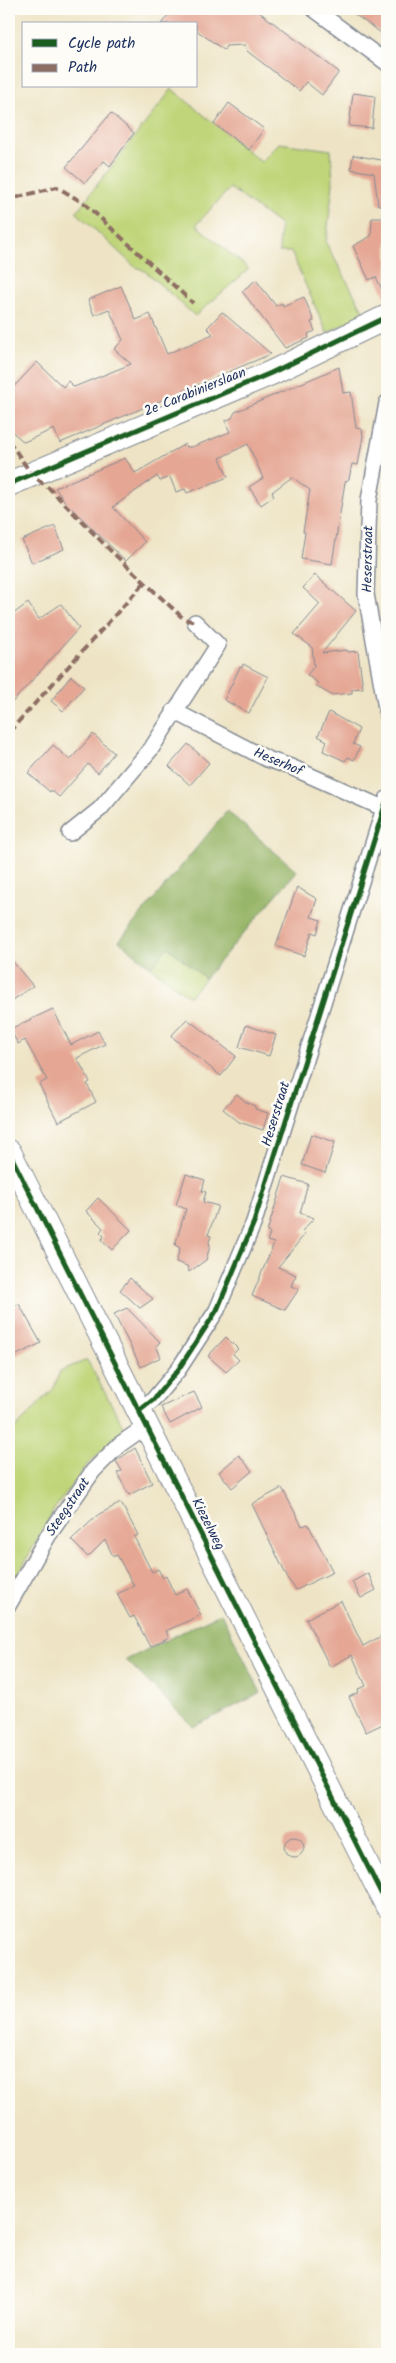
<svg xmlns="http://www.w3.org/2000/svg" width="396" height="2363" font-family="Kalam,sans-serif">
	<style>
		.green { fill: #c0d579; stroke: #6e826c }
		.forest { fill: #98b669; stroke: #5a7264 }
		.building { fill: #e5a794 }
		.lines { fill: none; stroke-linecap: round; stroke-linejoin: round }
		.minor-casing { stroke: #848a92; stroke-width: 18 }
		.primary-casing { stroke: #848a92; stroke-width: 26 }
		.minor { stroke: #fff; stroke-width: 15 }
		.primary { stroke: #fff; stroke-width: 24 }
		.quiet { stroke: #8d6e63; stroke-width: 4; stroke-dasharray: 8 4; stroke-linecap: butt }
		.cycleway-casing { stroke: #fdfcf7; stroke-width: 8 }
		.cycleway { stroke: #1b5e20; stroke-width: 5 }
		.labels { text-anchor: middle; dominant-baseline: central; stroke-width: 5; stroke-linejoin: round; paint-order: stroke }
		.street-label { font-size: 14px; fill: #1b2f5e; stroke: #fdfcf7 }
	</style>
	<rect width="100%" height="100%" fill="#fdfcf7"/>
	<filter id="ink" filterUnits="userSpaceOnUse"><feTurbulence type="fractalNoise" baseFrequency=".02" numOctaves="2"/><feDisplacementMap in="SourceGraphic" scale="10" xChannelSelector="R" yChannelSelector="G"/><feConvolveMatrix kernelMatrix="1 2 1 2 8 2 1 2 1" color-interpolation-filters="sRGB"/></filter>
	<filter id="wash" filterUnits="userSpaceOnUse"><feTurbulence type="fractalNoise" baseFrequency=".0096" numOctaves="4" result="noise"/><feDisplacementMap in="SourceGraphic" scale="20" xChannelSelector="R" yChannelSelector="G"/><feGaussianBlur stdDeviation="1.12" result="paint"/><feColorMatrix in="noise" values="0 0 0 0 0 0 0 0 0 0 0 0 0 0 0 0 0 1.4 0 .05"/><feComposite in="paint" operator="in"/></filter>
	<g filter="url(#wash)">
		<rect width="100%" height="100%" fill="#eee4c5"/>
		<path class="green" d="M172,89L261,162L279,143L331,150L333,184L326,243L365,314L327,333L291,252H279L280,225L230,188L196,225L249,269L195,316L145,271L134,266L76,212Z
			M168,947L205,978L189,997L151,967Z
			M87,1360L125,1429L85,1467L53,1511L9,1591V1435L54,1388L60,1371Z"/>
		<path class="forest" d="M227,811L297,871L205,978L168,947L151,967L119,941Z
			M221,1613L261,1693L193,1727L126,1660Z"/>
		<g id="blocks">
			<path class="building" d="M173,9H255L339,72L322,95L306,82L299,91L247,51L245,45L226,46L224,50L196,30V24H161Z
				M347,9H387V37Z
				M353,93L375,96L372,128L349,126Z
				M229,103L264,129L249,150L214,124Z
				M111,113L134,133L110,166L104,161L85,183L66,167Z
				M353,155L387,161V205H378L374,173L351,169Z
				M372,218H387V300L376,277L369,280L353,246L371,236Z
				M256,280L276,306L282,303L283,306L304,297L314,321L311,322L315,331L308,334L309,338L285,348L242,291Z
				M121,286L136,320L150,314L167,354L213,334L207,328L222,312L271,354L60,443L54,429L24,442L9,429V392L37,362L63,387L68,381L74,387L131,364L114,349L123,340L109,309L94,315L88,300Z
				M339,367L343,393L351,392L356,428L362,429L363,436L358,465L352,464L349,479L345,482L332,564L301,559L305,532H303L310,490L292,477L272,492L274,496L261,505L249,487L263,478L248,444L220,458L228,477L187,493L185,489L176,492L170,477L160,481L157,476L113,507L145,542L126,561L66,503L55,488L125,458L135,473L185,444L186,447H192L230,432L225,421L232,418L235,412Z
				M55,526L64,549L32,563L22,540Z
				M315,575L356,611L322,653L347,650L348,652L358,651L363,688L352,689V693L331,695L316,686L318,683L307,675L314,666L312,647L294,634L320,604L303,588Z
				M28,603L39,619L61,604L79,628L9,706V617Z
				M243,664L268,677L249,713L224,700L240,667L242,668Z
				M71,676L84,687L63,711L51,701Z
				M329,712L359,729L353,744L360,747L354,760L348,757L345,761L323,751L327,741L318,736Z
				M93,734L114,753L98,773L88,764L59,797L51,790L50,792L28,773L53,745L70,760Z
				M188,744L209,763L190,785L169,766Z
				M297,887L317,899L311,917L321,920L317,934L312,932L304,956L276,946Z
				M9,957L33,986L9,1002Z
				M53,1009L71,1045L98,1031L105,1044L77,1058L90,1082L87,1084L96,1102L58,1122L39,1084L47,1080L25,1040L18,1044L10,1029Z
				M187,1019L236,1056L221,1076L171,1036Z
				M246,1025L276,1035L269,1056L239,1047Z
				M237,1094L246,1102L255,1106V1109L268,1113L263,1130L239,1122L223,1109Z
				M311,1134L335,1142L325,1173L302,1165Z
				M186,1174L205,1180L202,1191L206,1192L203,1202L218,1206L208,1235L211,1236L209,1242L210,1246L206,1260L189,1272L187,1266L176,1262L180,1248L175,1245L186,1209L176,1205Z
				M284,1177L308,1184L300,1213L314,1218L302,1231L305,1234L278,1267L296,1275L291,1286L299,1289L285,1310L252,1296L274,1243L267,1241L270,1233L267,1232Z
				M98,1198L131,1230L112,1250L101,1240L104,1236L100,1232L103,1228L86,1211Z
				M130,1278L153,1299L140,1308L120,1290Z
				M19,1304L41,1343L15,1356L9,1342V1309Z
				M127,1308L160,1342L156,1346L161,1357L141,1367L114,1314Z
				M226,1337L238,1349L233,1354L239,1360L226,1372L208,1356Z
				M194,1392L202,1407L170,1424L161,1407Z
				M135,1448L152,1483L129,1495L117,1473L122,1471L116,1461Z
				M239,1455L252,1471L232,1488L219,1472Z
				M282,1488L302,1526L308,1524L333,1572L296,1590L288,1579L252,1504Z
				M121,1503L138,1535L134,1537L152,1572L158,1569L163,1578L166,1576L175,1595L187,1589L201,1615L166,1631L169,1637L150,1647L134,1616L130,1618L117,1594L134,1586L117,1555L113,1556L105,1540L88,1557L71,1540L99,1514Z
				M368,1573L376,1590L361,1598L352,1582Z
				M341,1601L363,1646L387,1633V1722L366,1732L349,1697L359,1692L358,1689L366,1686L352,1655L330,1667L306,1619Z
				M284 1847a10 10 0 1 1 20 0a10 10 0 1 1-20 0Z"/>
		</g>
	</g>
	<g filter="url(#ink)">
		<use href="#blocks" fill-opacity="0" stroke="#848a92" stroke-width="1"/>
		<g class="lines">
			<defs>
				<path id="minor" d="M314,9L387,63
					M387,403L369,500L366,594L387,714
					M174,711L267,759L291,767L385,809
					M70,833L100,809L151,749L218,645L195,622
					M139,1411L153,1400L178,1370L217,1310L254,1222L387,799
					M9,1604L48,1536L93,1471L119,1445L146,1426"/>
				<path id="primary" d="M9,484L271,373L387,317
					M9,1152L387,1905"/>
			</defs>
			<use href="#minor" class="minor-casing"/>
			<use href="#primary" class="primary-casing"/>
			<use href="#minor" class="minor"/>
			<use href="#primary" class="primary"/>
			<path class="quiet" d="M9,187L18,197L57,187L85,204L193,303
				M9,441L32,475L50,489L111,551L184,619L195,622
				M9,732L145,582"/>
			<defs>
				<path id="cycleway" d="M9,484L271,373L387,317
					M9,1152L387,1905
					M139,1411L153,1400L178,1370L217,1310L254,1222L387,799"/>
			</defs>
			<use href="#cycleway" class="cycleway-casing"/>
			<use href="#cycleway" class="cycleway"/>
		</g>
	</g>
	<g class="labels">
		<g class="street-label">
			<text transform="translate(195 392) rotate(-22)">2e Carabinierslaan</text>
			<text transform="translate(368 559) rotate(-89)">Heserstraat</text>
			<text transform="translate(278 762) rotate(23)">Heserhof</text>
			<text transform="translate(276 1114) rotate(-73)">Heserstraat</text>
			<text transform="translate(68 1507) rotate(-56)">Steegstraat</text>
			<text transform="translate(208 1524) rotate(63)">Kiezelweg</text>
		</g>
	</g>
	<rect width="396" height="2363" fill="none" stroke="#fdfcf7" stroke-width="30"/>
	<rect x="22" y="22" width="175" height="65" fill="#fdfcf7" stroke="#a3aaba"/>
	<rect x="32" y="39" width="25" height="8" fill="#1b5e20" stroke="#a3aaba"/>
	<text x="68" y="48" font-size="15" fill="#1b2f5e">Cycle path</text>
	<rect x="32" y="64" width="25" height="8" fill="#8d6e63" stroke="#a3aaba"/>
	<text x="68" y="72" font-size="15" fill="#1b2f5e">Path</text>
</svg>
